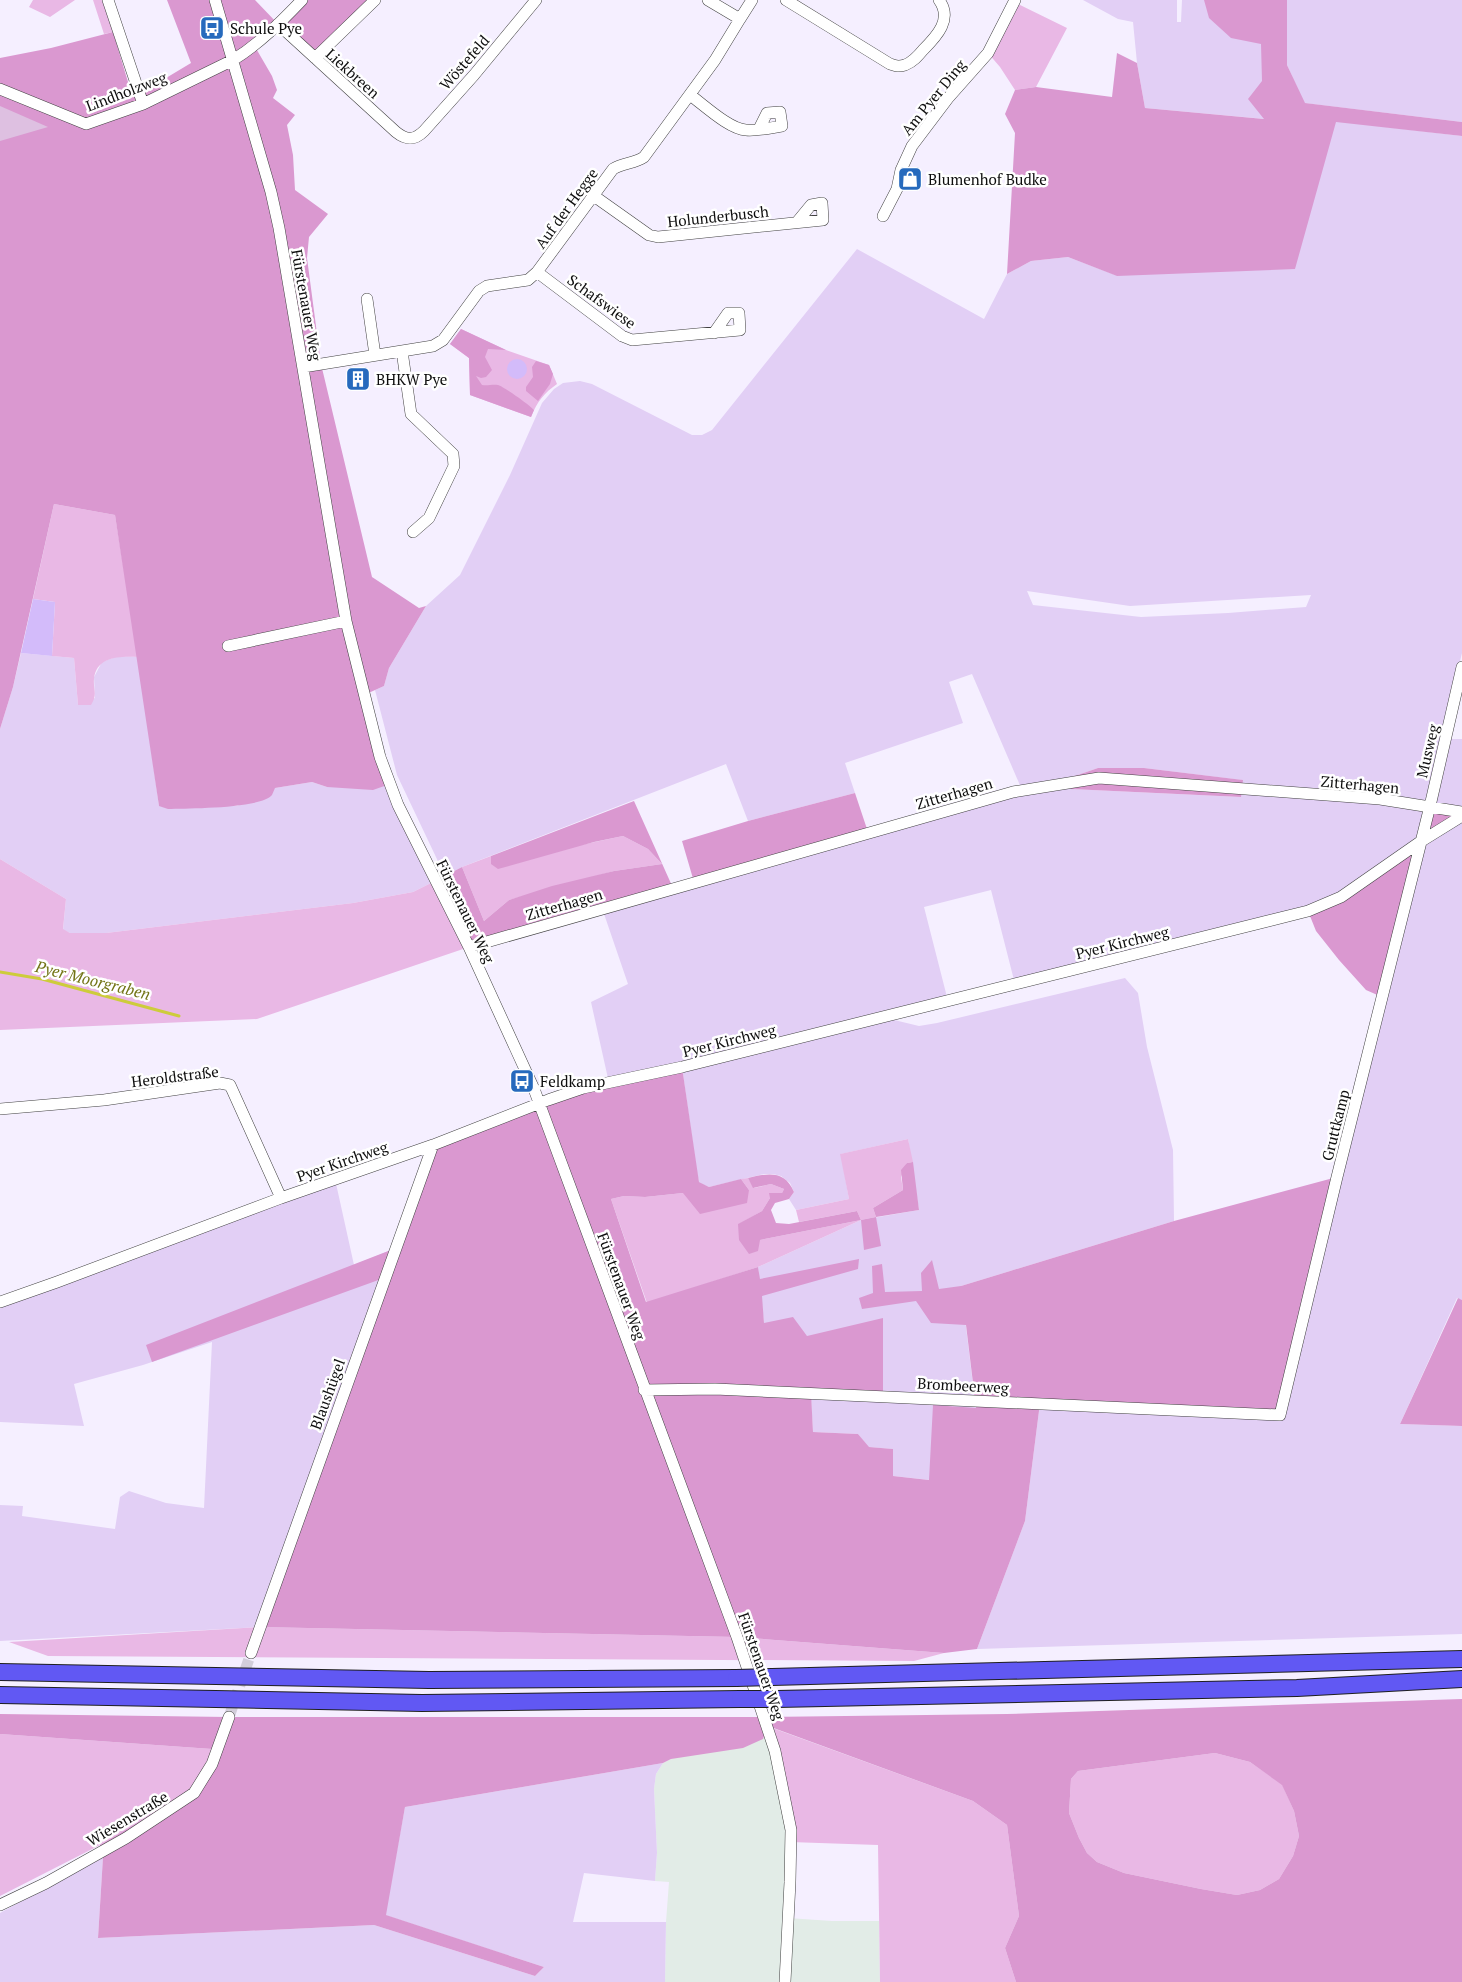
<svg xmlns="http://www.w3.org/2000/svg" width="1462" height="1982" font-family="'PT Serif',serif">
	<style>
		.industrial { fill: #e2ece7 }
		.farmland { fill: #e2cff5; fill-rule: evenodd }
		.green { fill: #e9b8e5 }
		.forest { fill: #da98d0; fill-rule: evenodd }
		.sand { fill: #d3bbfa }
		.cemetery { fill: #dec0e1 }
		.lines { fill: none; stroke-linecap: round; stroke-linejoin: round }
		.stream { stroke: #cdcc3b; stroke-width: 3 }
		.minor-tunnel { stroke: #d2cddb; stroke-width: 11; stroke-dasharray: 11 5.5; stroke-linecap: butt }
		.minor-casing { stroke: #414141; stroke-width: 12 }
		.highway-casing { stroke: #1f1f1f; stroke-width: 18 }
		.minor { stroke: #fff; stroke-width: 11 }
		.highway { stroke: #6158f3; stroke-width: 16 }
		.highway-bridge-casing { stroke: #1f1f1f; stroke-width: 18; stroke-linecap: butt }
		.highway-bridge { stroke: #6158f3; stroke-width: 16 }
		.labels { text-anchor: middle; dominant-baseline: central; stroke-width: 5; stroke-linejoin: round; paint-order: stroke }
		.poi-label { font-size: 15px; fill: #0e0e0e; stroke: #fff; text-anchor: start }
		.street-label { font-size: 15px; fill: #0e0e0e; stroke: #fff }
		.water-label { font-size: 16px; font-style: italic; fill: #727415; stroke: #fff }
	</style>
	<rect width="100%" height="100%" fill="#f5efff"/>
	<path class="industrial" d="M767,1726L791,1830L788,1918L832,1921H879L880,1982H665L666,1922L669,1882L655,1881L657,1853L654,1789L656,1774L663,1763L671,1759Z"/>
	<path class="farmland" d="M1083,0H1177V22H1181L1182,0H1462V122L1304,103L1287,65V12L1265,119L1145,108L1137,63L1133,22L1118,19Z
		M1336,121L1462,136V653L1425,801L1242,785V780L1144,768H1098L1066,779L1071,789L1240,797L1241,789L1430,806L1445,739H1462V1300L1457,1298L1400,1424L1462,1426V1634L977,1649L1025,1521L1040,1403L1280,1415L1412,875L1341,897L1015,984L991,890L924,907L948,1001L890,1019L919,1026L937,1023L1125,978L1138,993L1147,1047L1173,1150L1174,1221L961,1286L976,1409L930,1480L893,1476V1449L868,1447L858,1434L813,1432L807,1336L764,1323L758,1267L861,1220L919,1210L908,1139L841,1154L849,1199L796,1210L789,1199L794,1192L790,1183L781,1176L773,1174H764L709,1187L704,1185L699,1182L697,1173L682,1067L609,1083L591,1002L628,984L602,908L1022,790L972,674L949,682L963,723L845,763L855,793L748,821L726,764L462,867L445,876L397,775L375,690L384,686L389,668L426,606L460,575L510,475L542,403L554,389L563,383L580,381L592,384L692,435H702L712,430L857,249L984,319L1007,274L1031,261L1068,257L1118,276ZM1027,591L1130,606L1311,595L1306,607L1228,613L1141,617L1033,605Z
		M21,653L74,658L78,705L95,698L94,677L102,662L118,656L138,657L159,806H237L275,788L312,782L327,787L390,784L435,881L413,892L353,903L106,933H70L63,930L66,899L0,859V729L13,687Z
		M335,1179L354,1265L396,1248L260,1627L0,1641V1505L23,1506L22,1516L115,1529L120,1497L129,1491L166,1503L204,1508L212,1342L143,1365L74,1384L84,1426L0,1422V1302Z
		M663,1763L656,1774L654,1789L657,1853L655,1881L584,1873L573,1922H666L665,1982H0V1913L103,1857L98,1938L374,1925L535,1976L544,1967L385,1915L405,1807Z"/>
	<path class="green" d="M33,0H75L50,17L29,7Z
		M93,0H102L113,32L104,34Z
		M1014,2L1067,28L1036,87L1015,90L1000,67L988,53Z
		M461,329L506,350L549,365L557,384C544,393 537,402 531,417L470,395L469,358L450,344Z
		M54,504L115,515L138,657C121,656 96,656 94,679C93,690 98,694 91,705H78L74,658L52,656L55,602L33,599Z
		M623,836L648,849L662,864L614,871L509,900L484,921L462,867L491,856V864Z
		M0,859L66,899L63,929L70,933H106L353,903L413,892L435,881L469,947L257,1019L0,1030Z
		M908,1139L913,1162L907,1163L901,1177L903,1190L873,1208L876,1217L861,1220L758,1267L647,1303L611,1199L624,1196L645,1197L683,1193L749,1190L741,1179L748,1178L754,1188L771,1184L784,1189L782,1193L770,1198L762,1211L739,1224L760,1240L861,1220L857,1211L799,1222L796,1210L849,1199L840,1154Z
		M260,1627L737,1637L944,1653L914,1661L48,1656L9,1642Z
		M767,1726L973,1801L1007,1825L1019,1916L1005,1948L1016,1982H880L878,1845L790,1842Z
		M0,1734L212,1749L205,1767L195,1785L175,1800L100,1845L0,1896Z
		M1215,1753L1250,1762L1282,1784L1294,1811L1299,1836L1293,1856L1279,1879L1260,1890L1237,1895L1201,1889L1124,1873L1097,1862L1087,1853L1079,1838L1069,1813L1071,1779L1078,1771Z"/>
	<path class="forest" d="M167,0H255L278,24L302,0H375L315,58L279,25L254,45L272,76L277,90L273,98L295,115L287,125L293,155L295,190L328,214L309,237L307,258L321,364L372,577L419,608L426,606L389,668L384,686L364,695L390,784L373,790L327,787L312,782L275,788C274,790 273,793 272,795C260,809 188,808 168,809L159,806L115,515L54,504L13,687L0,729V58L51,48L113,32L131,92L166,78L191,63Z
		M1204,0H1287V65L1305,103L1462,122V136L1336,122L1295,269L1117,276L1068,257L1031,261L1007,274L1015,133L1005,114L1015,90L1036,87L1112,97L1117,53L1137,63L1145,108L1264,119L1248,99L1262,81L1261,44L1231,38L1209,18Z
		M461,329L506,350L488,349L485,357L492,370L486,377L481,378L476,376L482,385C488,386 492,384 498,385C503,386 531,406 534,410L531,417L470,395L469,358L450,344Z
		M536,361L549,365L553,374L550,384L538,401L526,391V387L533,377L532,367Z
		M1098,768H1144L1243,780L1241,797L1071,789L1066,779Z
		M855,793L868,832L469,947L435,881L462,867L484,921L509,900L552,886L614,871L662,864L648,849L623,836L594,842L498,869L491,864V856L634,801L673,888L694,882L682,841L748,821Z
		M1430,806L1462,812L1420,842L1382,997L1366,990L1339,960L1316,931L1308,911L1420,842Z
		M682,1067L699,1182L709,1187L741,1179L749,1190L747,1203L700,1214L683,1193L645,1197L624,1196L611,1199L646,1302L758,1267L760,1279L859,1259L858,1269L762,1296L764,1323L793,1317L807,1336L883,1318V1397L811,1393L813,1432L858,1434L869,1447L893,1449V1476L929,1480L933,1405L976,1408L966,1325L931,1323L916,1301L862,1309L859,1298L873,1293L872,1266L882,1264L885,1292L922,1291L921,1273L932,1260L939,1289L961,1286L1174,1221L1337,1177L1279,1413L1040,1403L1025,1521L977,1649L944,1653L737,1637L260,1627L384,1278L152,1362L146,1345L396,1248L433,1145L548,1100Z
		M913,1162L919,1210L876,1217L881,1246L864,1250L861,1220L760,1240L758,1251L749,1254L739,1240L738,1224L762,1211L770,1198L769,1193H782L784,1189L771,1184L753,1188L748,1178C768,1173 785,1170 794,1192L789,1199L775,1203L771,1210L776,1223L789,1224L857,1211L861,1220L876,1217L873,1208L903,1190L901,1170L907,1163Z
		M1458,1298L1462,1300V1426L1400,1424Z
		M1462,1699V1982H1016L1005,1948L1019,1916L1007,1825L973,1801L768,1726L763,1739L743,1748L671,1759L663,1763L405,1807L386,1915L544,1967L535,1976L374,1925L98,1938L103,1857L100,1845L175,1800L195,1785L205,1767L212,1749L0,1734V1714L229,1717H765L1007,1714ZM1215,1753L1250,1762L1282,1785L1294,1811L1299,1836L1293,1856L1279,1879L1260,1890L1237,1895L1201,1889L1124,1873L1097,1862L1087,1853L1079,1838L1069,1813L1071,1779L1078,1771Z"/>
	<path class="sand" d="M507 369a10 10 0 1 1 20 0a10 10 0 1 1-20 0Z
		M33,599L55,602L52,656L21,653Z"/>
	<path class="cemetery" d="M0,106L48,127L0,141Z"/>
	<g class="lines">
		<path class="stream" d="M0,972L42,979L179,1016"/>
		<path class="minor-tunnel" d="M229,1717L251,1653"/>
		<defs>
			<path id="minor" d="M108,0L143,104
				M215,0L271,192L279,228L346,621L380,757L398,805L469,947L534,1089L737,1637L775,1751L791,1830L790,1882L785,1982
				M708,0L740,19L752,0
				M786,0L890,64C896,66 899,67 905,65C913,62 918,56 923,50C937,36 953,19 939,0
				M278,24L396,132C406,140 414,141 424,131L474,75L536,0
				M315,58L375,0
				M0,89L86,124L143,104L233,60C259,44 281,22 302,0
				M690,95C704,105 729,129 746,130C758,131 770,128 782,126L780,112L767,113L759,129
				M594,196L649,235L658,237L823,220L822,203L811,205L797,222
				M883,216L897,189L901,170L912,146L949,97L988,53L1015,0
				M537,272L622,336L632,340L740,330L739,313H728L714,333
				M367,299L375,355
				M402,351L411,414L453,454L454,466L429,518L413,532
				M303,367L433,346L443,340L479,291L487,286L528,280L537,272L613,169C624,162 634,164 644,157L715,60L740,19
				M228,646L346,621
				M469,947L1013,792L1099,778L1380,799L1462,812
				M0,1109L104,1100L220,1083L230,1085L281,1198
				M0,1302L57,1282L281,1198L433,1145L548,1100L583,1088L682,1067L1308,911L1341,897L1420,842L1462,816
				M644,1390L715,1389L1280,1415L1337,1177L1430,806L1462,667
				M251,1653L433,1145
				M0,1905L46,1883L126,1838L194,1793L212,1764L229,1717"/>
			<path id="highway" d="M0,1672L429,1680L736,1678
				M772,1677L1462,1659
				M0,1695L422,1703L740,1699
				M777,1699L1297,1688L1462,1679"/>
		</defs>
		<use href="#minor" class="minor-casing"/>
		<use href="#highway" class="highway-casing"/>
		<use href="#minor" class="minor"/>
		<use href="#highway" class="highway"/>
		<defs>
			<path id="highway-bridge" d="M736,1678L772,1677
				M740,1699H777"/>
		</defs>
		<use href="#highway-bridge" class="highway-bridge-casing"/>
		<use href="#highway-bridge" class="highway-bridge"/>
	</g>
	<defs>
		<symbol id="bus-square" viewBox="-11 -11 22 22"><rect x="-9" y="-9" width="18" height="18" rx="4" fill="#266abd" stroke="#fff"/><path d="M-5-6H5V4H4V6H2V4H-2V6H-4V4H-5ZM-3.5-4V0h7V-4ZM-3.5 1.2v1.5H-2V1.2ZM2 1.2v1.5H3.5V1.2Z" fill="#fff"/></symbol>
		<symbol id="shop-square" viewBox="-11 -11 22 22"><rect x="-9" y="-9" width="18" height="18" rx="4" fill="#266abd" stroke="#fff"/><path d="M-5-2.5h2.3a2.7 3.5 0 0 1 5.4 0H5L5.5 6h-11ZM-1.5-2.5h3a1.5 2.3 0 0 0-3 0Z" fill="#fff"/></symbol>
		<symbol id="building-square" viewBox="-11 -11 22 22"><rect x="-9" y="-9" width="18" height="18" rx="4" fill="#266abd" stroke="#fff"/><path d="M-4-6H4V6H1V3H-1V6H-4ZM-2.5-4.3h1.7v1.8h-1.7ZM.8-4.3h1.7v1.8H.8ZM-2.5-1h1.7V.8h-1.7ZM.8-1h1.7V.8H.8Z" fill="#fff"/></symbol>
	</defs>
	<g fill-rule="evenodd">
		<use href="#bus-square" x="198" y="14" width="28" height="28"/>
		<use href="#shop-square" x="896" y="165" width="28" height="28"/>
		<use href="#building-square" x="344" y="365" width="28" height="28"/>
		<use href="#bus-square" x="508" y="1067" width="28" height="28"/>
	</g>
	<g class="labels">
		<g class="poi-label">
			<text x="230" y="28">Schule Pye</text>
			<text x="928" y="179">Blumenhof Budke</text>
			<text x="376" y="379">BHKW Pye</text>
			<text x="540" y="1081">Feldkamp</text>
		</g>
		<g class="street-label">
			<text transform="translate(464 62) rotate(-49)">Wöstefeld</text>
			<text transform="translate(353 73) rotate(42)">Liekbreen</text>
			<text transform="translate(126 91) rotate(-21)">Lindholzweg</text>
			<text transform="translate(933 97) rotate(-51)">Am Pyer Ding</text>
			<text transform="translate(566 208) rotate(-54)">Auf der Hegge</text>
			<text transform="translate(718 216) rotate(-6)">Holunderbusch</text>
			<text transform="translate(602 301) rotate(36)">Schafswiese</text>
			<text transform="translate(307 305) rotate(80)">Fürstenauer Weg</text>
			<text transform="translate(1427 751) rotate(-77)">Musweg</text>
			<text transform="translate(1360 784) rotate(5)">Zitterhagen</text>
			<text transform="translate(954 793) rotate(-16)">Zitterhagen</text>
			<text transform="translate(564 904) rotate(-16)">Zitterhagen</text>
			<text transform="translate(466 911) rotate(64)">Fürstenauer Weg</text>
			<text transform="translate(1122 942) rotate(-14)">Pyer Kirchweg</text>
			<text transform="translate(729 1040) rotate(-14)">Pyer Kirchweg</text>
			<text transform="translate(175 1076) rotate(-7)">Heroldstraße</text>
			<text transform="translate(1335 1125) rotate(-76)">Gruttkamp</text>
			<text transform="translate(342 1161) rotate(-19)">Pyer Kirchweg</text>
			<text transform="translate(622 1286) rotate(70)">Fürstenauer Weg</text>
			<text transform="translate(963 1385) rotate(3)">Brombeerweg</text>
			<text transform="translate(327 1394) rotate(-70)">Blaushügel</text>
			<text transform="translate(762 1666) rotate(71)">Fürstenauer Weg</text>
			<text transform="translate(127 1818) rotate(-31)">Wiesenstraße</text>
		</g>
		<g class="water-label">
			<text transform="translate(93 980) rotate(14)">Pyer Moorgraben</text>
		</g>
	</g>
</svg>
